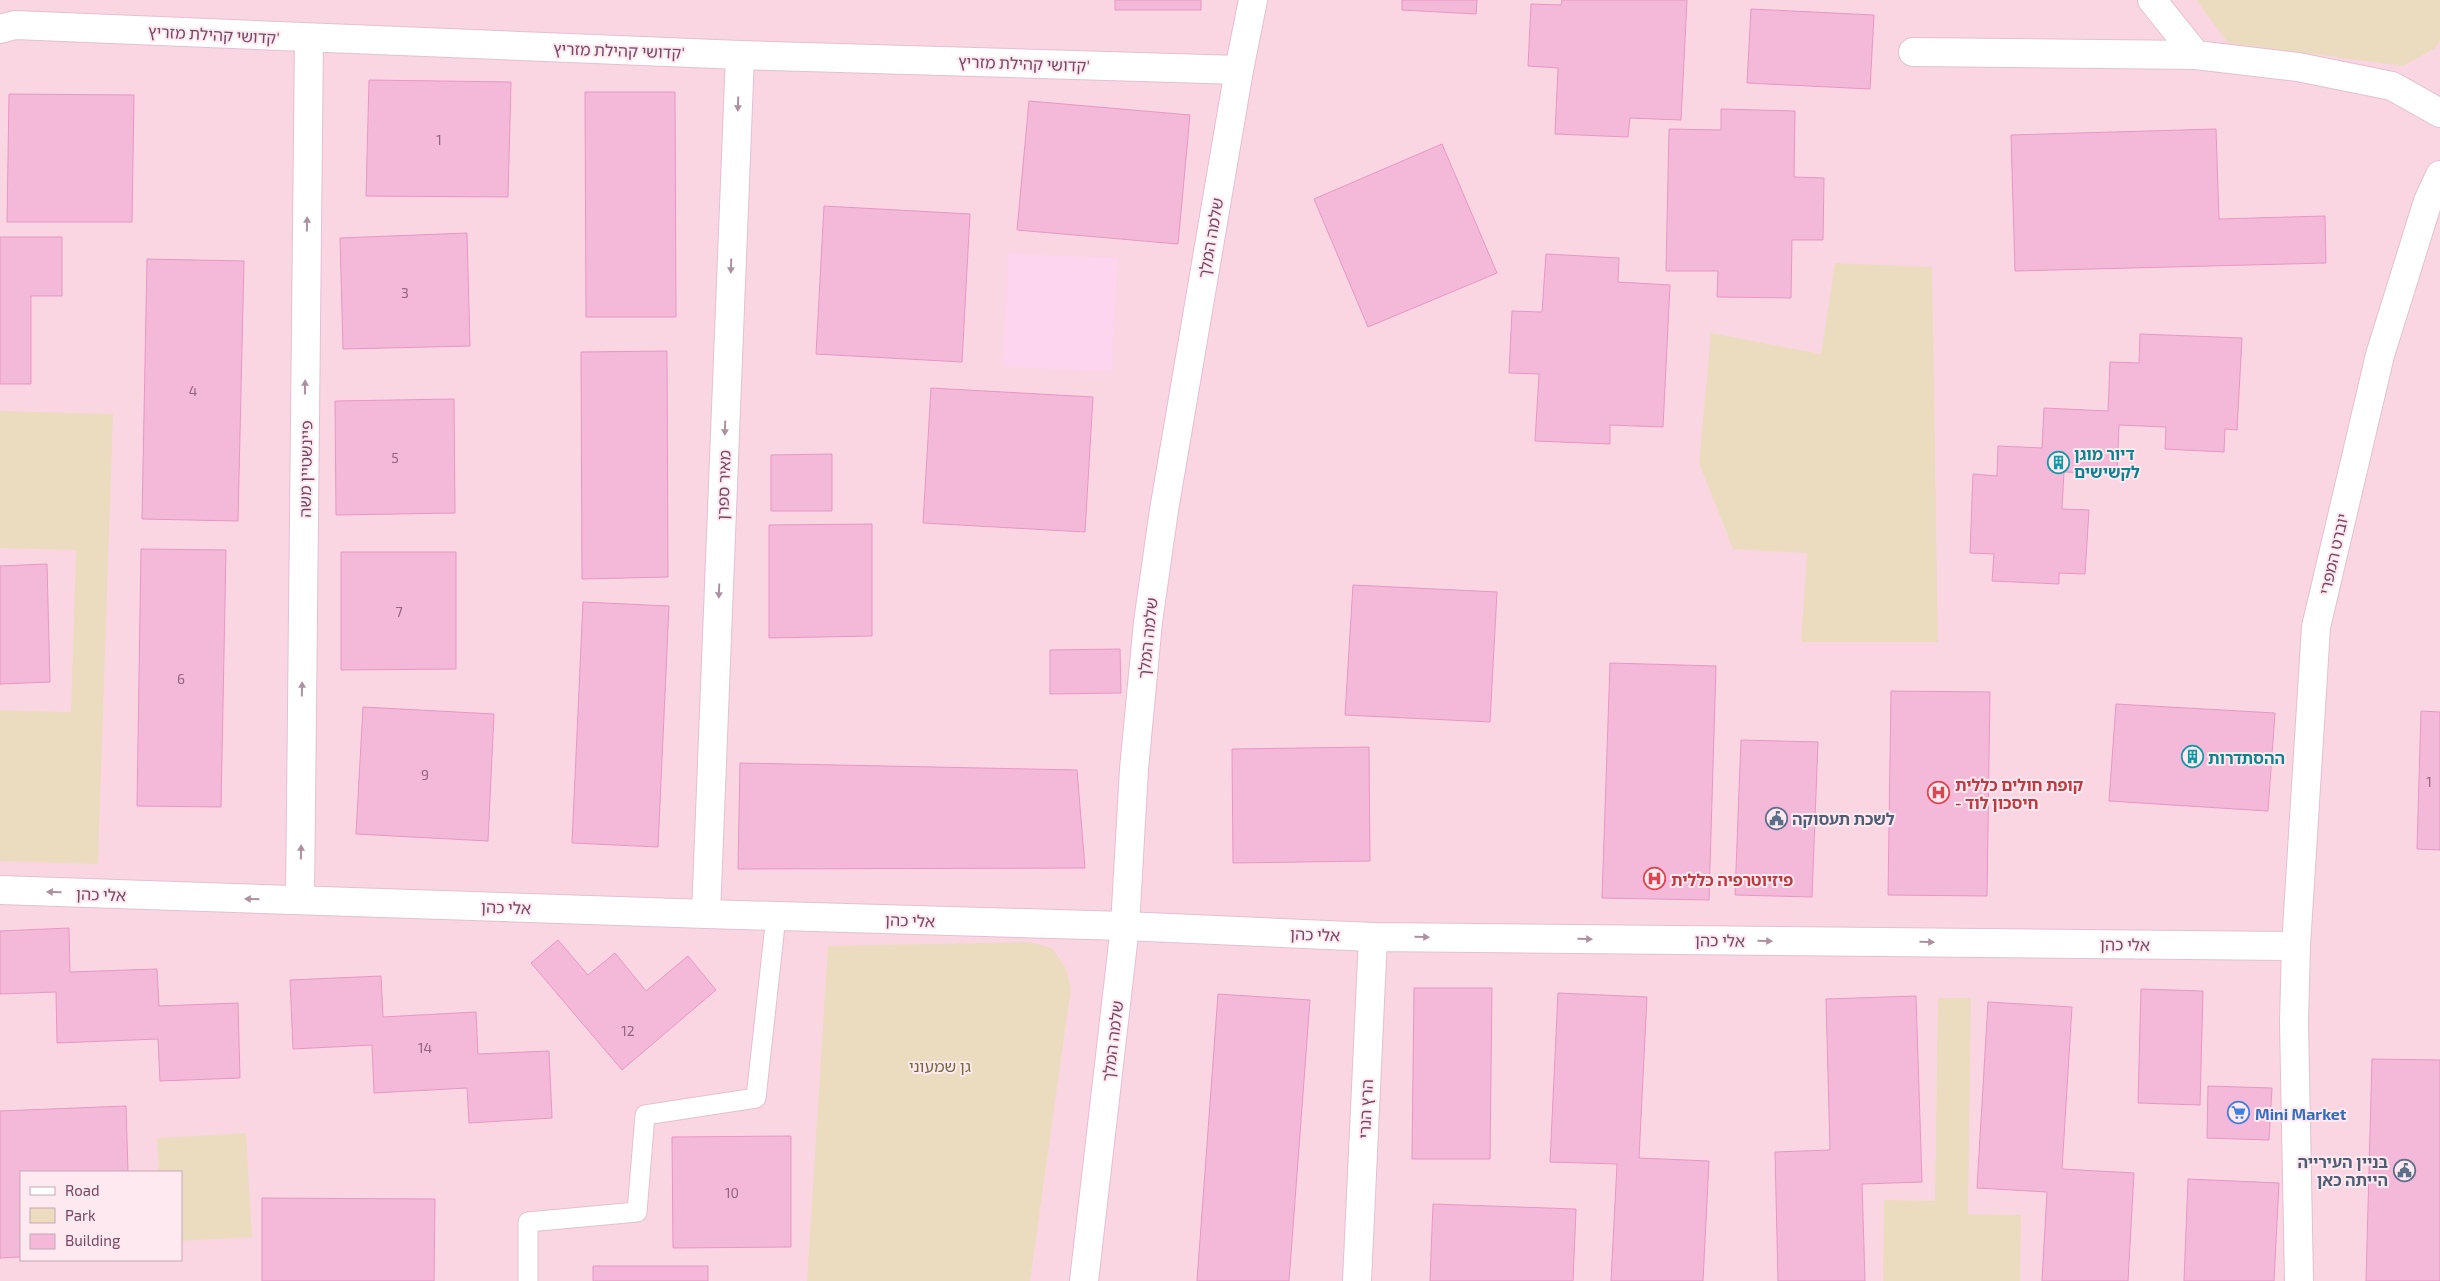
<svg xmlns="http://www.w3.org/2000/svg" width="2440" height="1281" font-family="'Exo 2','Noto Sans Hebrew',sans-serif">
	<style>
		.residential { fill: #fad6e3; fill-rule: evenodd }
		.commercial { fill: #fed5ef }
		.green { fill: #ebdcc0 }
		.building { fill: #f4b8d8; stroke: #e797c4 }
		.lines { fill: none; stroke-linecap: round; stroke-linejoin: round }
		.lane-casing { stroke: #e4c0d0; stroke-width: 21 }
		.street-casing { stroke: #e4c0d0; stroke-width: 30 }
		.secondary-casing { stroke: #e9bdd1; stroke-width: 30 }
		.lane { stroke: #fff; stroke-width: 19 }
		.street { stroke: #fff; stroke-width: 28 }
		.secondary { stroke: #fff; stroke-width: 28 }
		.oneway { fill: #ad91a1 }
		.labels { text-anchor: middle; dominant-baseline: central; stroke-width: 4; stroke-linejoin: round; paint-order: stroke }
		.number-label { font-size: 14px; fill: #966380 }
		.street-label { font-size: 16px; fill: #764762; stroke: #ffe9f0 }
		.culture-label { font-size: 16px; font-weight: bold; fill: #0d838f; stroke: #ffe9f0; text-anchor: start }
		.health-label { font-size: 16px; font-weight: bold; fill: #be3a42; stroke: #ffe9f0; text-anchor: start }
		.service-label { font-size: 16px; font-weight: bold; fill: #4e5e75; stroke: #ffe9f0; text-anchor: start }
		.park-label { font-size: 16px; fill: #76693c; stroke: #ffe9f0 }
		.shop-label { font-size: 16px; font-weight: bold; fill: #366cbe; stroke: #ffe9f0; text-anchor: start }
	</style>
	<rect width="100%" height="100%" fill="#fde2eb"/>
	<path class="residential" d="M0,0H2440V1281H0ZM21,1172H181V1260H21Z"/>
	<path class="commercial" d="M1008,254L1117,258L1112,371L1003,367Z"/>
	<path class="green" d="M2196,0H2440V41L2434,49L2403,66L2228,43Z
		M1835,263L1932,267L1938,642H1801L1807,553L1733,549L1699,463L1711,333L1821,354Z
		M0,411L113,414L98,864L0,861V710L71,712L76,550L0,548Z
		M1030,942L1052,948L1065,967L1071,988L1030,1281H807L828,946Z
		M1938,998H1971L1968,1214L2021,1215L2020,1281H1883L1884,1200L1935,1201Z
		M246,1133L252,1237L181,1241V1172H159L157,1138Z"/>
	<path class="building" d="M1115,0H1201V10H1115Z
		M1402,0H1477L1476,14L1402,10Z
		M1562,0H1687L1681,120L1630,118L1628,137L1555,134L1558,68L1528,66L1531,4L1561,5Z
		M1751,9L1874,15L1870,89L1747,83Z
		M369,80L511,82L508,197L366,196Z
		M585,92H675L676,317H586Z
		M9,94L134,95L132,222H7Z
		M1029,101L1190,115L1178,244L1017,230Z
		M1721,109L1795,111L1794,177L1824,178L1823,240H1792L1791,298L1717,297L1718,271H1666L1669,129L1721,130Z
		M2216,129L2219,219L2325,216L2326,263L2015,271L2011,135Z
		M1442,144L1497,273L1368,327L1314,199Z
		M824,206L970,214L962,362L816,354Z
		M467,233L470,346L343,349L340,238Z
		M0,237H62V296H31V384H0Z
		M1546,254L1619,258L1618,282L1670,285L1663,427L1610,425V444L1535,441L1539,374L1509,373L1512,311L1542,312Z
		M147,259L244,261L238,521L142,519Z
		M2140,334L2242,338L2237,430L2225,429L2224,452L2165,449L2166,427L2119,425L2117,474L2064,472L2062,509L2089,510L2085,574L2059,573V584L1992,581L1994,554L1970,553L1973,474L1997,476L1998,446L2042,448L2044,408L2108,411L2110,362L2139,363Z
		M667,351L668,577L582,579L581,352Z
		M931,388L1093,397L1085,532L923,523Z
		M454,399L455,513L336,515L335,401Z
		M832,454V511H771V455Z
		M872,524V636L769,638V525Z
		M141,549L226,550L221,807L137,806Z
		M341,552H456V669L341,670Z
		M47,564L50,682L0,684V566Z
		M1353,585L1497,592L1490,722L1345,715Z
		M583,602L669,606L658,847L572,843Z
		M1120,649L1121,693L1050,694V650Z
		M1610,663L1716,666L1709,900L1602,898Z
		M1891,691L1990,692L1987,896L1888,895Z
		M2116,704L2275,713L2268,811L2109,801Z
		M363,707L494,714L488,841L356,834Z
		M2421,711L2440,712V850L2417,849Z
		M1741,740L1818,742L1812,897L1735,895Z
		M1369,747L1370,861L1233,863L1232,749Z
		M740,763L1077,770L1085,868L738,869Z
		M69,928L70,972L157,969L159,1006L238,1003L240,1078L160,1081L158,1039L57,1043L56,992L0,994V931Z
		M558,940L588,975L615,953L646,991L688,956L716,990L622,1070L531,963Z
		M381,976L383,1017L476,1012L478,1054L549,1051L552,1118L469,1123L467,1088L374,1093L372,1045L293,1049L290,980Z
		M1414,988H1492L1490,1159H1412Z
		M2141,989L2203,991L2200,1105L2138,1103Z
		M1558,993L1647,997L1639,1158L1709,1161L1703,1281H1611L1617,1164L1550,1162Z
		M1218,994L1310,1000L1289,1281H1197Z
		M1916,996L1922,1182L1862,1184L1865,1281H1778L1775,1152L1830,1150L1826,999Z
		M1988,1002L2072,1007L2062,1169L2134,1173L2128,1281H2042L2047,1192L1977,1188Z
		M2372,1059L2440,1060V1281H2366Z
		M2208,1086L2272,1088L2269,1140L2207,1138Z
		M126,1106L128,1172H21V1257L0,1258V1111Z
		M791,1136V1247L673,1248L672,1137Z
		M2188,1179L2279,1183L2274,1281H2184Z
		M262,1198L435,1199L434,1281H262Z
		M1433,1204L1576,1209L1573,1281H1430Z
		M593,1266H708V1281H593Z"/>
	<g class="lines">
		<defs>
			<path id="lane" d="M528,1281V1222L637,1212L645,1115L756,1098L776,916"/>
			<path id="street" d="M2152,0L2196,55
				M0,29L15,25L740,55L1239,70
				M1913,52L2196,55L2298,67L2392,86L2440,113
				M0,890L706,914L1125,926L1373,937L2296,946
				M300,900L309,38
				M706,914L740,55
				M1357,1281L1373,937
				M2299,1281L2294,1022L2296,946L2316,627L2380,355L2428,201L2440,175"/>
			<path id="secondary" d="M1084,1281L1125,926L1134,769L1148,622L1164,510L1239,70L1253,0"/>
		</defs>
		<use href="#lane" class="lane-casing"/>
		<use href="#street" class="street-casing"/>
		<use href="#secondary" class="secondary-casing"/>
		<use href="#lane" class="lane"/>
		<use href="#street" class="street"/>
		<use href="#secondary" class="secondary"/>
	</g>
	<defs><path id="oneway-solid" d="M-6-.8H1V-3.2L6.5 0L1 3.2V.8H-6Z" transform="scale(1.25)"/></defs>
	<g class="oneway">
		<use href="#oneway-solid" transform="translate(738 104) rotate(92)"/>
		<use href="#oneway-solid" transform="translate(307 224) rotate(-89)"/>
		<use href="#oneway-solid" transform="translate(731 266) rotate(92)"/>
		<use href="#oneway-solid" transform="translate(305 387) rotate(-89)"/>
		<use href="#oneway-solid" transform="translate(725 428) rotate(92)"/>
		<use href="#oneway-solid" transform="translate(719 591) rotate(92)"/>
		<use href="#oneway-solid" transform="translate(302 689) rotate(-89)"/>
		<use href="#oneway-solid" transform="translate(301 852) rotate(-89)"/>
		<use href="#oneway-solid" transform="translate(54 892) rotate(-178)"/>
		<use href="#oneway-solid" transform="translate(252 899) rotate(-178)"/>
		<use href="#oneway-solid" transform="translate(1422 937) rotate(1)"/>
		<use href="#oneway-solid" transform="translate(1585 939) rotate(1)"/>
		<use href="#oneway-solid" transform="translate(1765 941) rotate(1)"/>
		<use href="#oneway-solid" transform="translate(1927 942) rotate(1)"/>
	</g>
	<defs>
		<symbol id="building-ring" viewBox="-11 -11 22 22"><circle r="9.5" fill="#ffe9f0" stroke="#0f9aa8" stroke-width="1.5"/><path d="M-4-6H4V6H1V3H-1V6H-4ZM-2.5-4.3h1.7v1.8h-1.7ZM.8-4.3h1.7v1.8H.8ZM-2.5-1h1.7V.8h-1.7ZM.8-1h1.7V.8H.8Z" fill="#0f9aa8"/></symbol>
		<symbol id="hospital-ring" viewBox="-11 -11 22 22"><circle r="9.5" fill="#ffe9f0" stroke="#e0444e" stroke-width="1.5"/><path d="M-5-5h3v3.5h4V-5h3V5h-3V1.5h-4V5h-3Z" fill="#e0444e"/></symbol>
		<symbol id="civic-ring" viewBox="-11 -11 22 22"><circle r="9.5" fill="#ffe9f0" stroke="#5c6f8a" stroke-width="1.5"/><path d="M-.6-6.5H3V-4.5H.6V-3L4-1V1h2V6H-6V1h2V-1L-.6-3ZM-1.2 2.5V6h2.4V2.5Z" fill="#5c6f8a"/></symbol>
		<symbol id="supermarket-ring" viewBox="-11 -11 22 22"><circle r="9.5" fill="#ffe9f0" stroke="#3f7fe0" stroke-width="1.5"/><path d="M-6-5.5h2.5l.6 2H6L4.5 2H-2.5L-4.4-4H-6ZM-1.5 3.2a1.3 1.3 0 1 0 .1 0ZM3 3.2a1.3 1.3 0 1 0 .1 0Z" fill="#3f7fe0"/></symbol>
	</defs>
	<g fill-rule="evenodd">
		<use href="#building-ring" x="2046" y="450" width="25" height="25"/>
		<use href="#building-ring" x="2180" y="744" width="25" height="25"/>
		<use href="#hospital-ring" x="1926" y="780" width="25" height="25"/>
		<use href="#civic-ring" x="1764" y="806" width="25" height="25"/>
		<use href="#hospital-ring" x="1642" y="866" width="25" height="25"/>
		<use href="#supermarket-ring" x="2226" y="1100" width="25" height="25"/>
		<use href="#civic-ring" x="2392" y="1158" width="25" height="25"/>
	</g>
	<g class="labels">
		<g class="number-label">
			<text x="439" y="139">1</text>
			<text x="405" y="292">3</text>
			<text x="193" y="390">4</text>
			<text x="395" y="457">5</text>
			<text x="399" y="611">7</text>
			<text x="181" y="678">6</text>
			<text x="425" y="774">9</text>
			<text x="2429" y="781">1</text>
			<text x="628" y="1030">12</text>
			<text x="425" y="1047">14</text>
			<text x="732" y="1192">10</text>
		</g>
		<g class="street-label">
			<text transform="translate(214 34) rotate(3)">קדושי קהילת מזריץ'</text>
			<text transform="translate(619 50) rotate(2)">קדושי קהילת מזריץ'</text>
			<text transform="translate(1024 63) rotate(2)">קדושי קהילת מזריץ'</text>
			<text transform="translate(1210 238) rotate(-80)">שלמה המלך</text>
			<text transform="translate(305 469) rotate(-89)">פיינשטיין משה</text>
			<text transform="translate(723 485) rotate(-88)">מאיר ספרן</text>
			<text transform="translate(2333 554) rotate(-77)">יוברט המפרי</text>
			<text transform="translate(1147 638) rotate(-84)">שלמה המלך</text>
			<text transform="translate(101 894) rotate(2)">אלי כהן</text>
			<text transform="translate(506 907) rotate(2)">אלי כהן</text>
			<text transform="translate(910 920) rotate(2)">אלי כהן</text>
			<text transform="translate(1315 934) rotate(2)">אלי כהן</text>
			<text transform="translate(1720 940) rotate(1)">אלי כהן</text>
			<text transform="translate(2125 944) rotate(1)">אלי כהן</text>
			<text transform="translate(1112 1041) rotate(-83)">שלמה המלך</text>
			<text transform="translate(1365 1109) rotate(-87)">הרץ הנרי</text>
		</g>
		<g class="culture-label">
			<text x="2074" y="453">דיור מוגן<tspan x="2074" dy="18">לקשישים</tspan></text>
			<text x="2208" y="757">ההסתדרות</text>
		</g>
		<g class="health-label">
			<text x="1955" y="784">קופת חולים כללית<tspan x="1955" dy="18">- חיסכון לוד</tspan></text>
			<text x="1671" y="879">פיזיוטרפיה כללית</text>
		</g>
		<g class="service-label">
			<text x="1792" y="818">לשכת תעסוקה</text>
			<text x="2388" y="1161" text-anchor="end">בניין העירייה<tspan x="2388" dy="18">הייתה כאן</tspan></text>
		</g>
		<g class="park-label">
			<text x="940" y="1065">גן שמעוני</text>
		</g>
		<g class="shop-label">
			<text x="2255" y="1113">Mini Market</text>
		</g>
	</g>
	<rect x="20" y="1171" width="162" height="90" fill="#ffe9f0" stroke="#c8a8b7"/>
	<rect x="30" y="1187" width="25" height="8" fill="#ffffff" stroke="#c8a8b7"/>
	<text x="65" y="1196" font-size="15" fill="#764762">Road</text>
	<rect x="30" y="1208" width="25" height="15" fill="#ebdcc0" stroke="#c8a8b7"/>
	<text x="65" y="1221" font-size="15" fill="#764762">Park</text>
	<rect x="30" y="1234" width="25" height="15" fill="#f4b8d8" stroke="#c8a8b7"/>
	<text x="65" y="1246" font-size="15" fill="#764762">Building</text>
</svg>
